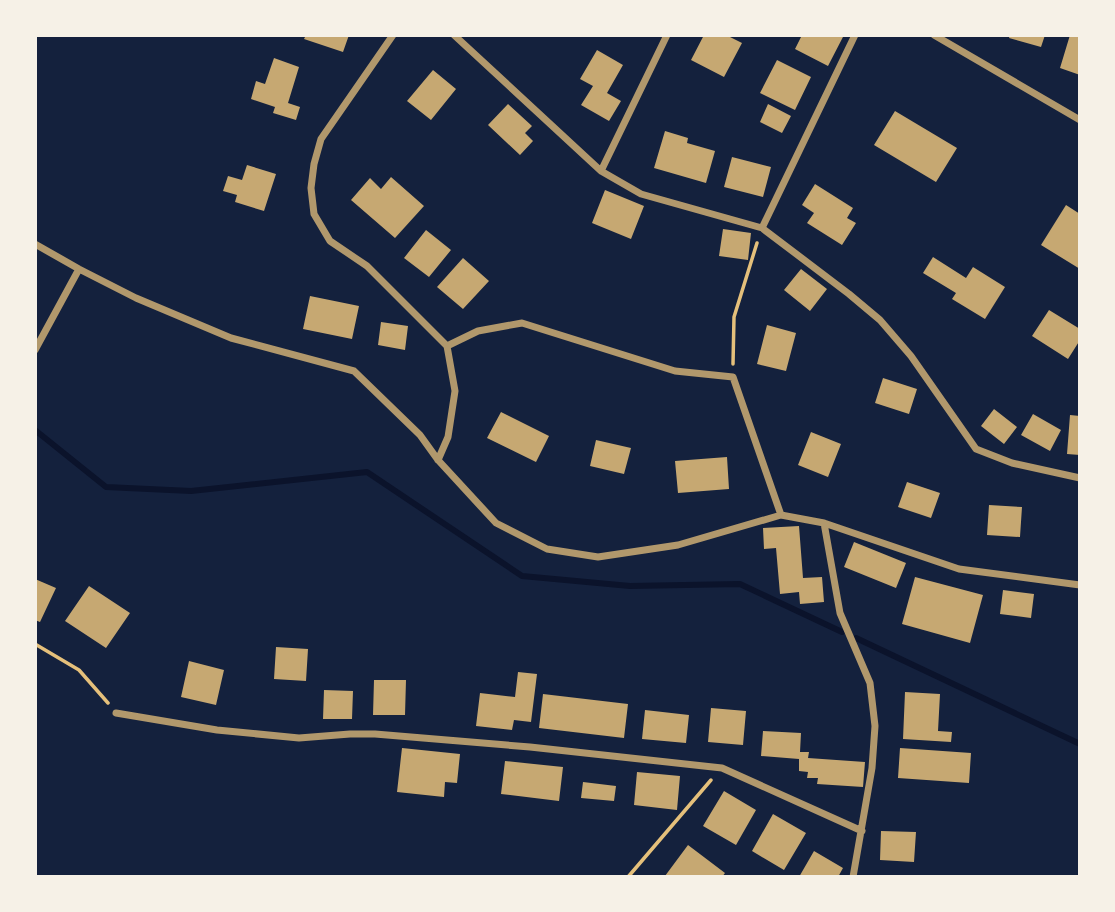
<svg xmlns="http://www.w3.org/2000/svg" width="1115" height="912" font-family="Mulish,sans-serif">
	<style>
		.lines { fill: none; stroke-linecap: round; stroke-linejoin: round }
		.stream { stroke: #0b132b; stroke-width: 6 }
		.building { fill: #c6a872 }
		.path { stroke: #e5c07b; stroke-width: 3.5 }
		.minor { stroke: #b1986c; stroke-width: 7 }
	</style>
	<rect width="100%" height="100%" fill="#14213d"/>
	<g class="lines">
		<path class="stream" d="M35,430L106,487L191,491L367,472L522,576L630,586L740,584L842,632
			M856,638L1080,744"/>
	</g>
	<path class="building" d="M306,35H349L343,52L304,39Z
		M704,35H726L742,43L724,77L691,60Z
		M802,35H844L828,66L795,49Z
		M1010,35H1045L1041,47L1009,38Z
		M1070,35H1080V75L1060,68Z
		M597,50L623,65L607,93L621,101L609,121L581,105L593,86L580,79Z
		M274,58L299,67L288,103L300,107L296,120L273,113L275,107L251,99L256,81L265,84Z
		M777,60L811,77L795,110L760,93Z
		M433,70L456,89L431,120L407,101Z
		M508,104L532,126L525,133L533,141L520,155L488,125Z
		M768,104L791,116L782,133L760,122Z
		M895,111L957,148L936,182L874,145Z
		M665,131L688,138L687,143L715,151L706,183L654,168Z
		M732,157L771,167L763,197L724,187Z
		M247,165L276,174L264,211L235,202L237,195L223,191L228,176L242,180Z
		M391,177L424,206L395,238L351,200L370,178L381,189Z
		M815,184L853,208L847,218L856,223L842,245L807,223L814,213L802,205Z
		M605,190L644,206L631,239L592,223Z
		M1066,205L1080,214V269L1041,245Z
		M723,229L751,233L748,260L719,256Z
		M426,230L451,250L429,277L404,258Z
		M933,257L966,278L973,267L1005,287L985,319L952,299L956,293L923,273Z
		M463,258L489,281L463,309L437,287Z
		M801,269L827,289L810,311L784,290Z
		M310,296L359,306L352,339L303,329Z
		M1049,310L1080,329V340L1068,359L1032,336Z
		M381,322L408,326L405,350L378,345Z
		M767,325L796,333L786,371L757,364Z
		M883,378L917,389L909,414L875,403Z
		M994,409L1017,427L1004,444L981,426Z
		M501,412L549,436L536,462L487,438Z
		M1033,414L1061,430L1050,451L1021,435Z
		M1070,415L1080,416V455L1067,454Z
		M811,432L841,444L828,477L798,465Z
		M596,440L631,448L624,474L590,466Z
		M727,457L729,489L678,493L675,461Z
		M907,482L940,493L931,518L898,507Z
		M989,505L1022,507L1020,537L987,535Z
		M799,526L803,578L822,577L824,602L800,604L799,592L780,594L776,548L764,549L763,528Z
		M854,542L906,563L896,588L844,567Z
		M915,577L983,595L970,643L902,624Z
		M35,579L56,588L40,622L35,620Z
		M89,586L130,613L106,648L65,621Z
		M1003,590L1034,594L1031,618L1000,614Z
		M276,647L308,649L306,681L274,679Z
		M189,661L224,670L216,705L181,697Z
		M518,672L537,674L531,722L514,720L512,730L476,726L480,693L515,697Z
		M374,680H406L405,715H373Z
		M324,690L353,691L352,719H323Z
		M905,692L940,694L938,731L952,732L951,742L903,739Z
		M543,694L628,704L624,738L539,728Z
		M711,708L746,711L743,745L708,742Z
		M645,710L689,715L686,743L642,739Z
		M763,731L801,733L800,752H809L808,758L865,762L863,787L817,784L818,778H807L808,772L799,771V759L761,756Z
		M402,748L460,754L457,783L445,782L444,797L397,792Z
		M900,748L971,753L969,783L898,778Z
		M505,761L563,767L559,801L501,794Z
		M637,772L680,776L677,810L634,805Z
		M583,782L616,786L614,801L581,798Z
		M724,791L756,810L736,845L703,826Z
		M773,814L806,833L784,870L752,851Z
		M881,831L916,832L914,862L880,860Z
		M688,845L725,873L722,877L665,876Z
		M814,851L843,868L838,877H799Z"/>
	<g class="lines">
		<path class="path" d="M733,364L734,317L757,243
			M35,644L79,670L108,703
			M628,877L711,780"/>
		<path class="minor" d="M393,35L321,139L314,164L311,188L314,214L330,241L367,266L447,346L455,391L448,437L438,460
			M454,35L601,171L641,194L762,228L849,294L880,320L911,356L976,449L1012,463L1080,478
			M934,35L1080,120
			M601,171L667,35
			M762,228L855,35
			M35,244L79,269L136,298L231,338L354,371L420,435L438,460L496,523L547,549L598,557L678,545L781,515L824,523L959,569L1080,585
			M447,346L478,331L522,323L675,371L733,377L781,515
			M35,350L79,269
			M824,523L840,613L870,683L875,726L872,768L853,877
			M116,713L217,730L299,738L350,734H375L530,747L722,768L862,831"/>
	</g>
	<rect width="1115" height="912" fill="none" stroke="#f6f1e7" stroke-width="74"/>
</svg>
